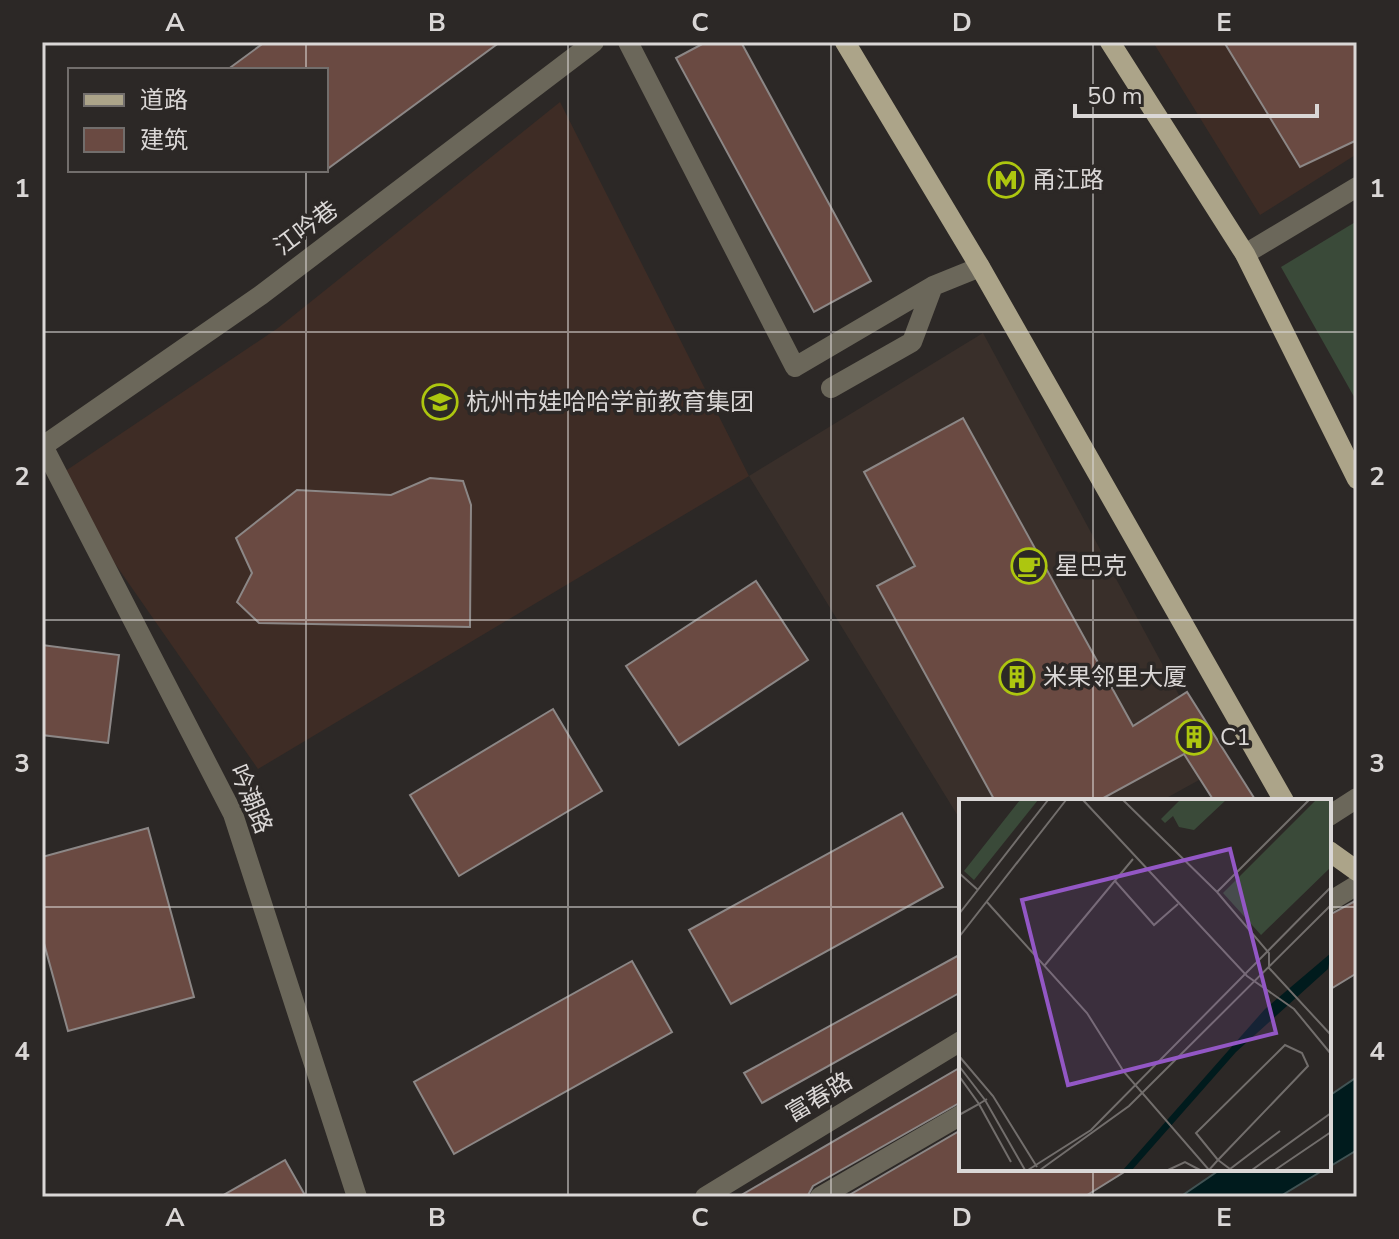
<svg xmlns="http://www.w3.org/2000/svg" width="1399" height="1239" font-family="'Nunito Sans','Noto Sans SC',sans-serif">
	<style>
		.built { fill: #392f2a }
		.education { fill: #3e2c25 }
		.green { fill: #3a4a39 }
		.water { fill: #001b1d; stroke: #415354; stroke-width: 2 }
		.building { fill: #6a4a42; stroke: #8c8786; stroke-width: 2 }
		.lines { fill: none; stroke-linecap: round; stroke-linejoin: round }
		.minor { stroke: #6b675a; stroke-width: 20 }
		.major { stroke: #aca489; stroke-width: 20 }
		.grid { fill: none; stroke: #dad7d6; stroke-width: 2; stroke-opacity: 0.55 }
		.labels { text-anchor: middle; dominant-baseline: central; stroke-width: 7; stroke-linejoin: round; paint-order: stroke }
		.poi-label { font-size: 24px; fill: #dad7d6; stroke: #2c2826; text-anchor: start }
		.street-label { font-size: 24px; fill: #dad7d6; stroke: #2c2826 }
		.inset-road { fill: none; stroke: #726e6c; stroke-width: 2 }
		.view { fill: #9357c5; fill-opacity: 0.15; stroke: #9357c5; stroke-width: 4 }
		.inset-edge { fill: none; stroke: #dad7d6; stroke-width: 4 }
		.neatline { fill: none; stroke: #dad7d6; stroke-width: 3 }
		.grid-label { font-size: 26px; text-anchor: middle; font-weight: bold; fill: #dad7d6 }
	</style>
	<rect width="100%" height="100%" fill="#2c2826"/>
	<path class="built" d="M983,333L1219,769L1161,801H961V821L749,476Z"/>
	<path class="education" d="M1153,42H1357V154L1260,215Z
		M560,102L749,476L258,769L70,499L58,476L278,328Z"/>
	<path class="green" d="M1357,221V402L1281,267Z"/>
	<path class="water" d="M1357,1077V1150L1329,1167V1096Z
		M1221,1169H1325L1279,1197H1180Z"/>
	<path class="building" d="M265,42H500L326,170V70H227Z
		M706,42H741L871,281L814,312L676,58Z
		M1224,42H1357V140L1300,167Z
		M963,418L1133,726L1187,692L1256,801H1214L1184,754L1098,801H995L877,586L915,566L864,472Z
		M430,478L463,481L471,505L470,627L259,623L237,602L252,573L236,538L297,490L391,495Z
		M756,581L808,660L679,745L626,666Z
		M42,645L119,655L108,743L42,735Z
		M553,709L602,791L459,876L410,795Z
		M902,813L943,887L731,1004L689,930Z
		M148,828L194,997L68,1031L42,936V857Z
		M1357,900V973L1329,990V915Z
		M961,954V992L762,1103L744,1073Z
		M632,961L672,1032L454,1154L414,1082Z
		M961,1067V1102L813,1186L807,1197H738Z
		M961,1130V1169H1129L1084,1197H846Z
		M285,1160L306,1197H220Z"/>
	<g class="lines">
		<path class="minor" d="M628,42L795,367L933,286L980,267
			M1245,254L1357,187
			M831,388L912,342L933,286
			M42,444L233,814L357,1197
			M43,446L261,295L594,42
			M1329,816L1357,798
			M1329,902L1357,885
			M705,1197L961,1041
			M820,1197L961,1115"/>
		<path class="major" d="M845,42L980,267L1284,801
			M1110,42L1245,254L1357,479
			M1329,851L1357,871"/>
	</g>
	<path class="grid" d="M306,42V70M568,42V1197M831,42V1197M1093,42V801M306,170V1197M42,332H1357M42,620H1357M42,907H961M1329,907H1357M1093,1169V1197"/>
	<defs>
		<symbol id="metro-ring" viewBox="-11 -11 22 22"><circle r="9.5" fill="#2c2826" stroke="#adc60f" stroke-width="1.5"/><path d="M-5.5 5V-5H-3L0 0L3-5H5.5V5H3V-.5L0 4L-3-.5V5Z" fill="#adc60f"/></symbol>
		<symbol id="school-ring" viewBox="-11 -11 22 22"><circle r="9.5" fill="#2c2826" stroke="#adc60f" stroke-width="1.5"/><path d="M0-5L7-2L0 1L-7-2ZM-4 1L0 2.5L4 1V4Q0 6-4 4Z" fill="#adc60f"/></symbol>
		<symbol id="cafe-ring" viewBox="-11 -11 22 22"><circle r="9.5" fill="#2c2826" stroke="#adc60f" stroke-width="1.5"/><path d="M-5.5-4.5H6V0H3Q3 3.5 0 3.5H-2.5Q-5.5 3.5-5.5 0ZM3-3.2v2h1.7v-2ZM-6 4.5H4V6H-6Z" fill="#adc60f"/></symbol>
		<symbol id="building-ring" viewBox="-11 -11 22 22"><circle r="9.5" fill="#2c2826" stroke="#adc60f" stroke-width="1.5"/><path d="M-4-6H4V6H1V3H-1V6H-4ZM-2.5-4.3h1.7v1.8h-1.7ZM.8-4.3h1.7v1.8H.8ZM-2.5-1h1.7V.8h-1.7ZM.8-1h1.7V.8H.8Z" fill="#adc60f"/></symbol>
	</defs>
	<g fill-rule="evenodd">
		<use href="#metro-ring" x="986" y="160" width="40" height="40"/>
		<use href="#school-ring" x="420" y="382" width="40" height="40"/>
		<use href="#cafe-ring" x="1009" y="546" width="40" height="40"/>
		<use href="#building-ring" x="997" y="657" width="40" height="40"/>
		<use href="#building-ring" x="1174" y="717" width="40" height="40"/>
	</g>
	<g class="labels">
		<g class="poi-label">
			<text x="1032" y="180">甬江路</text>
			<text x="466" y="402">杭州市娃哈哈学前教育集团</text>
			<text x="1055" y="566">星巴克</text>
			<text x="1043" y="677">米果邻里大厦</text>
			<text x="1220" y="737">C1</text>
		</g>
		<g class="street-label">
			<text transform="translate(306 228) rotate(-37)">江吟巷</text>
			<text transform="translate(251 799) rotate(67)">吟潮路</text>
			<text transform="translate(819 1097) rotate(-31)">富春路</text>
		</g>
	</g>
	<g transform="translate(959 799)">
		<rect width="372" height="372" fill="#2c2826"/>
		<path d="M61,1H79L15,81L5,72ZM221,1H267L235,31L220,28L214,17L206,24L202,20ZM357,1H372V68L302,136L264,94Z" fill="#3a4a39"/>
		<path d="M372,154L369,170L277,253L173,371H164L306,210Z" fill="#001b1d"/>
		<path class="inset-road" d="M124,1L288,177L335,210L372,255M164,1L258,93L310,154V169L372,236M0,74L19,91M156,82L195,126L219,105M258,93L350,1M27,102L128,214L165,273L250,371L259,361L237,334L326,246L343,254L349,267L259,361L271,370L321,332M0,115L89,1M0,138L107,1M86,166L174,60M0,257L34,297L78,368M0,267L26,301L66,371M0,277L20,305L0,316M28,300L20,305L52,363M69,371L132,331L372,88M81,371L170,307L372,106M209,371L226,363L241,371M293,371L372,314M316,371L372,333"/>
		<path class="view" d="M271,50L317,234L109,286L63,101Z"/>
		<rect width="372" height="372" class="inset-edge"/>
	</g>
	<rect width="1399" height="1239" fill="none" stroke="#2c2826" stroke-width="88"/>
	<rect x="68" y="68" width="260" height="104" fill="#2c2826" stroke="#726e6c" stroke-width="2"/>
	<rect x="84" y="94" width="40" height="12" fill="#aca489" stroke="#726e6c" stroke-width="2"/>
	<text x="140" y="108" font-size="24" fill="#dad7d6">道路</text>
	<rect x="84" y="128" width="40" height="24" fill="#6a4a42" stroke="#726e6c" stroke-width="2"/>
	<text x="140" y="148" font-size="24" fill="#dad7d6">建筑</text>
	<path d="M1075 104v12h242v-12" fill="none" stroke="#dad7d6" stroke-width="4"/>
	<text x="1087" y="104" font-size="24" fill="#dad7d6" stroke="#2c2826" stroke-width="6" paint-order="stroke">50 m</text>
	<rect x="44" y="44" width="1311" height="1151" class="neatline"/>
	<g class="grid-label">
		<text x="175" y="31">A</text>
		<text x="437" y="31">B</text>
		<text x="700" y="31">C</text>
		<text x="962" y="31">D</text>
		<text x="1224" y="31">E</text>
		<text x="22" y="197">1</text>
		<text x="1377" y="197">1</text>
		<text x="22" y="485">2</text>
		<text x="1377" y="485">2</text>
		<text x="22" y="772">3</text>
		<text x="1377" y="772">3</text>
		<text x="22" y="1060">4</text>
		<text x="1377" y="1060">4</text>
		<text x="175" y="1226">A</text>
		<text x="437" y="1226">B</text>
		<text x="700" y="1226">C</text>
		<text x="962" y="1226">D</text>
		<text x="1224" y="1226">E</text>
	</g>
</svg>
